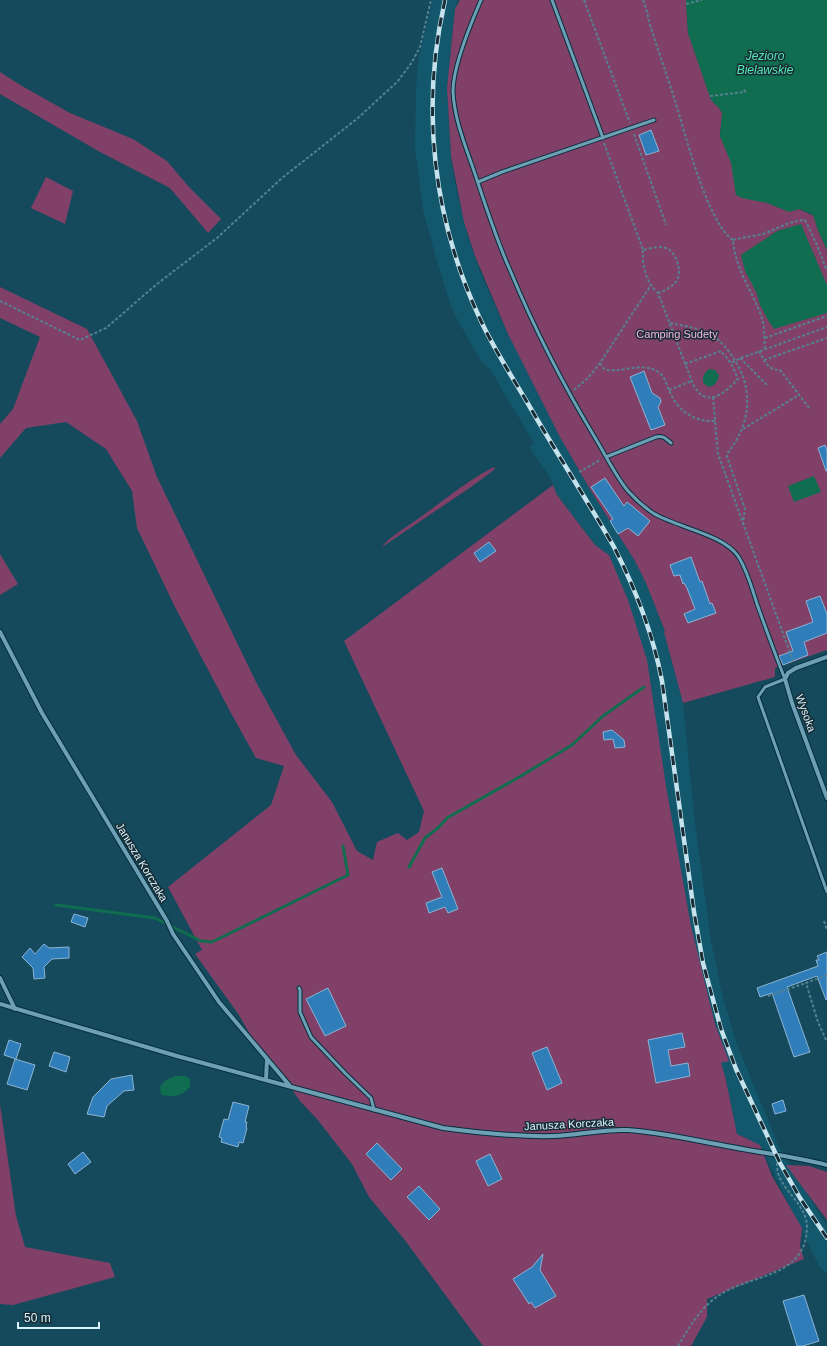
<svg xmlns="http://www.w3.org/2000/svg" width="827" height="1346" font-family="Helvetica,sans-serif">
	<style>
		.built { fill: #12576c }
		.green { fill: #814067 }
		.water { fill: #116d4f }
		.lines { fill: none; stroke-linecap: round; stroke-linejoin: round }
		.stream { stroke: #116d4f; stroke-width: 3 }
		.building { fill: #2f7eb9; stroke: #8db3d4 }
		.service-casing { stroke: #052f3c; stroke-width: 5 }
		.minor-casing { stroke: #052f3c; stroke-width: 6 }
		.path { stroke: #558191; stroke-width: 2; stroke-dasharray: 3 2; stroke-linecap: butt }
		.service { stroke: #6da0b5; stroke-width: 3 }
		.minor { stroke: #6da0b5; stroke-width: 4 }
		.rail-casing { stroke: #c5e2ed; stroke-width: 4.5 }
		.rail { stroke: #182d35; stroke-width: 3; stroke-dasharray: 9; stroke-linecap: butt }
		.labels { text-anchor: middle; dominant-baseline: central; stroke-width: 3; stroke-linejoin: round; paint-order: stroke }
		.park-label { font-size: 11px; fill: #fab8dd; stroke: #182d35 }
		.street-label { font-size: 11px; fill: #d9f3fe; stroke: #182d35 }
		.water-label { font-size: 12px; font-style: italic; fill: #54e7b1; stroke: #182d35 }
	</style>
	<rect width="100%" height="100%" fill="#144a5c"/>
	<path class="built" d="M433,0H457L454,16L447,88L449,131L451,156L454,179L468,237L482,277L508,334L570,455L588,486L635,561L646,583L665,631L664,632L683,703L695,823L711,941L722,994L736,1042L779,1147L823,1220L827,1226V1275L818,1264L760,1145L737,1134L725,1076L712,1033L609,555L595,545L557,495L550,477L529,447L534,443L490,369L481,361L458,321L451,306L434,251L423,210L415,147L416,89L418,62Z"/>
	<path class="green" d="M460,0H686L688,33L711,99L715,104L725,106L720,132V137L799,209L814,216L818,230L827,250V650L775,668V677L683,703L664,632L665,631L646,583L635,561L588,486L559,435L508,334L475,256L464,222L451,156L447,88L455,9Z
		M0,72L22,86L70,113L133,139L167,161L189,187L221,219L208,233L170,188L100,152L0,94Z
		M46,177L73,191L65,224L31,208Z
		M0,287L87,329L137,421L157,477L256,682L296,755L332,802L357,851L373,860L377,842L398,833L407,840L419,832L424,811L344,641L553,485L557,495L595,545L609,555L628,600L647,660L666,786L691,926L715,1024L729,1061L721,1063L725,1076L737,1134L760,1145L772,1176L802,1228L800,1246L804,1259L707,1299V1317L691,1346H483L404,1239L369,1197L352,1164L317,1119L300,1101L265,1052L252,1038L239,1015L195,954L202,950L168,887L271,805L284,766L256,758L232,715L176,609L137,528L132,491L106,449L66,422L26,428L0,458V424L13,409L40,337L0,318Z
		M494,467L495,469L471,487L382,547C389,537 404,529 415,521C441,503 466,481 494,467Z
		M0,554L18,584L0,595Z
		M0,1104L16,1216L25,1247L110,1263L115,1277L13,1305L0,1304Z
		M786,1165L809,1166L827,1172V1220Z"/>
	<path class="water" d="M686,0H827V250L818,230L813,215L800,209L789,212L767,203L742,198L736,195L731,163L720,136L722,113L719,108L711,100L688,33Z
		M801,224L827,285V313L774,329L768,320L760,305L757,294L745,271L741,255L777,231Z
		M709,369L715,370L719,375C718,381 715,386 709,387L704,384C701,378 704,373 709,369Z
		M814,476L821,492L794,502L788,486Z
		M175,1076H186L190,1079V1087C180,1097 176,1097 162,1095C156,1084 166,1080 175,1076Z"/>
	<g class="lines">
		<path class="stream" d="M409,867L425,838L439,827L447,818L521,776L572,745L603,716L644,687
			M56,905L155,918L201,941L212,942L348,875L343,846"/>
	</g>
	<path class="building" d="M651,130L659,151L646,155L639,135Z
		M644,371L652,393L660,398L661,402L658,407L665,425L651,430L630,377Z
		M825,445L827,450V471H826L818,448Z
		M605,478L624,506L627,502L650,521L638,536L628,528L618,534L610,521L613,519L591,487Z
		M489,542L496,551L480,562L474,553Z
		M691,557L700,582L702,581L710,604L712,603L716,613L688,623L684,614L695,609L687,588L684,583L683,584L680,575L674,576L670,565Z
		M820,596L827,614V633L804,642L808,655L783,665L779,656L793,651L786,632L813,622L806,601Z
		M612,730L624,740L625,747L615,748L613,739L604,740L603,732Z
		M442,868L458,909L448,913L445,907L429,913L426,903L442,897L432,872Z
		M74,914L88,918L85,927L71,922Z
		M44,944L49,948L69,947V958L52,959L44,967L45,978L34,979L33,968L22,957L30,948L35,954Z
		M827,952V999L826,1000L817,976L787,987L810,1052L794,1057L772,993L760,997L757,988L818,966L816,960H819L817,956Z
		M328,988L346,1026L325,1036L306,999Z
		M682,1033L685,1047L668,1050L671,1066L688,1063L690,1076L656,1083L648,1040Z
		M9,1040L21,1044L16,1059L4,1055Z
		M547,1047L562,1083L547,1090L532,1053Z
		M54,1052L70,1057L66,1072L49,1066Z
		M15,1059L35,1065L27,1090L7,1084Z
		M132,1075L134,1090L124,1091L107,1106L104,1117L87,1114L93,1097L111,1079Z
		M783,1100L786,1111L775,1114L772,1104Z
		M233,1102L249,1106L245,1122H247L246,1127L247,1128L243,1143L239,1142L238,1147L221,1142L222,1138L219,1137L224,1119L228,1120Z
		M377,1143L402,1169L391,1180L366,1154Z
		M83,1152L91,1162L75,1174L68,1164Z
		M490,1154L502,1179L488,1186L476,1161Z
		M419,1186L440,1209L429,1220L407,1197Z
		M543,1254L540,1270L556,1296L535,1308L531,1302L529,1304L513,1279L532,1267Z
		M804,1295L819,1341L803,1346H797L783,1301Z"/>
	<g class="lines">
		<defs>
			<path id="service" d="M481,0C471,23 453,67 453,91C454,121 468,152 477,180C487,210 497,241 510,270C534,328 565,388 597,441C606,456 618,480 629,492C636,500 644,507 653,513C675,527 723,534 738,556C747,570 752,588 757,604C766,629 775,654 785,679L765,687L758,697L827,892
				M552,0L603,138
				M478,182L502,172L654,120
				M606,457L656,437C663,435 666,439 671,443
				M299,988L300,990V1012L311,1037L345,1073L371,1098L374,1110"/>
			<path id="minor" d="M0,632L42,713L167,921L173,934L219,1002L290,1086
				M827,657L796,668L788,673L785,679L792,703L827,798
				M0,978L15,1009
				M0,1004L177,1056L443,1128C480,1133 517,1137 554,1136C578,1135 604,1129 627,1130C662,1132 697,1141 732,1147C763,1153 796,1157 827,1165
				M266,1080L267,1059"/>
		</defs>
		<use href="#service" class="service-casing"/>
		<use href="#minor" class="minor-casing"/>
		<path class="path" d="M584,0L630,123
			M643,0L646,8L650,25C658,50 667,75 675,101C685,132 707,223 733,240C735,269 753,292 762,318C765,328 764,339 765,349
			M686,4L702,0
			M710,96L745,92L744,88
			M634,134L666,225
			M604,143L643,250C651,248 661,245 668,249C678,255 683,275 675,283C670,288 664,291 658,293
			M733,240C744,237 756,236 766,233C781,227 789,221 805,220L816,243L827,271
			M643,250C642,265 646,283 658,293L693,384C706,410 725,393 738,379L731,363
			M0,301L80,340L106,328L157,284L217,238L282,178L358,118L398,81L412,62L420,47L431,0
			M670,323C683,326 696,327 708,333C718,338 726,347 732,356C755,389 751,423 727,454V457L745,509L743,523
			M765,338L827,316
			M759,351C765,361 767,370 780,370L810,409
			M740,358L768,386
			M764,360L827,338
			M600,363C600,363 603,367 603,368C615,376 642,360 658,372C665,376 666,384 669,390C677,410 693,422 715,421
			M685,364L721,351L731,363L741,358L827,327
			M574,390L588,378L600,363L651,285
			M669,390L692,381
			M713,397L718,454L793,661
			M743,429L799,395
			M579,472L600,460
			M824,921L827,930
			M827,975L806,983L818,1022L827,1042
			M768,996L806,983
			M678,1346C689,1328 700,1308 718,1296C751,1273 807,1279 807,1226C806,1205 784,1192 778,1173C777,1169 777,1165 777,1161"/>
		<use href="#service" class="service"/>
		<use href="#minor" class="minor"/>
		<defs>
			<path id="rail" d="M445,0C420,109 433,220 481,321C494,349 511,375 527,402C555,451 586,498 614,547C636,590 653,634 662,681L694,912L703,963L721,1029L736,1069L780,1163L800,1198L827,1238"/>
		</defs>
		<use href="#rail" class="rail-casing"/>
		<use href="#rail" class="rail"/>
	</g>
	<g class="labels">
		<g class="park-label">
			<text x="677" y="334">Camping Sudety</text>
		</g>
		<g class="street-label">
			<text transform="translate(806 713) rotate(70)">Wysoka</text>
			<text transform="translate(142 862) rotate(59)">Janusza Korczaka</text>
			<text transform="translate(569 1124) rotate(-3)">Janusza Korczaka</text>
		</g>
		<g class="water-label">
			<text x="765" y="56">Jezioro<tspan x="765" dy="14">Bielawskie</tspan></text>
		</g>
	</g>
	<path d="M18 1322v6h81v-6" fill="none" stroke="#d9f3fe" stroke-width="2"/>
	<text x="24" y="1322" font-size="12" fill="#d9f3fe" stroke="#182d35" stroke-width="3" paint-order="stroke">50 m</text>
</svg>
